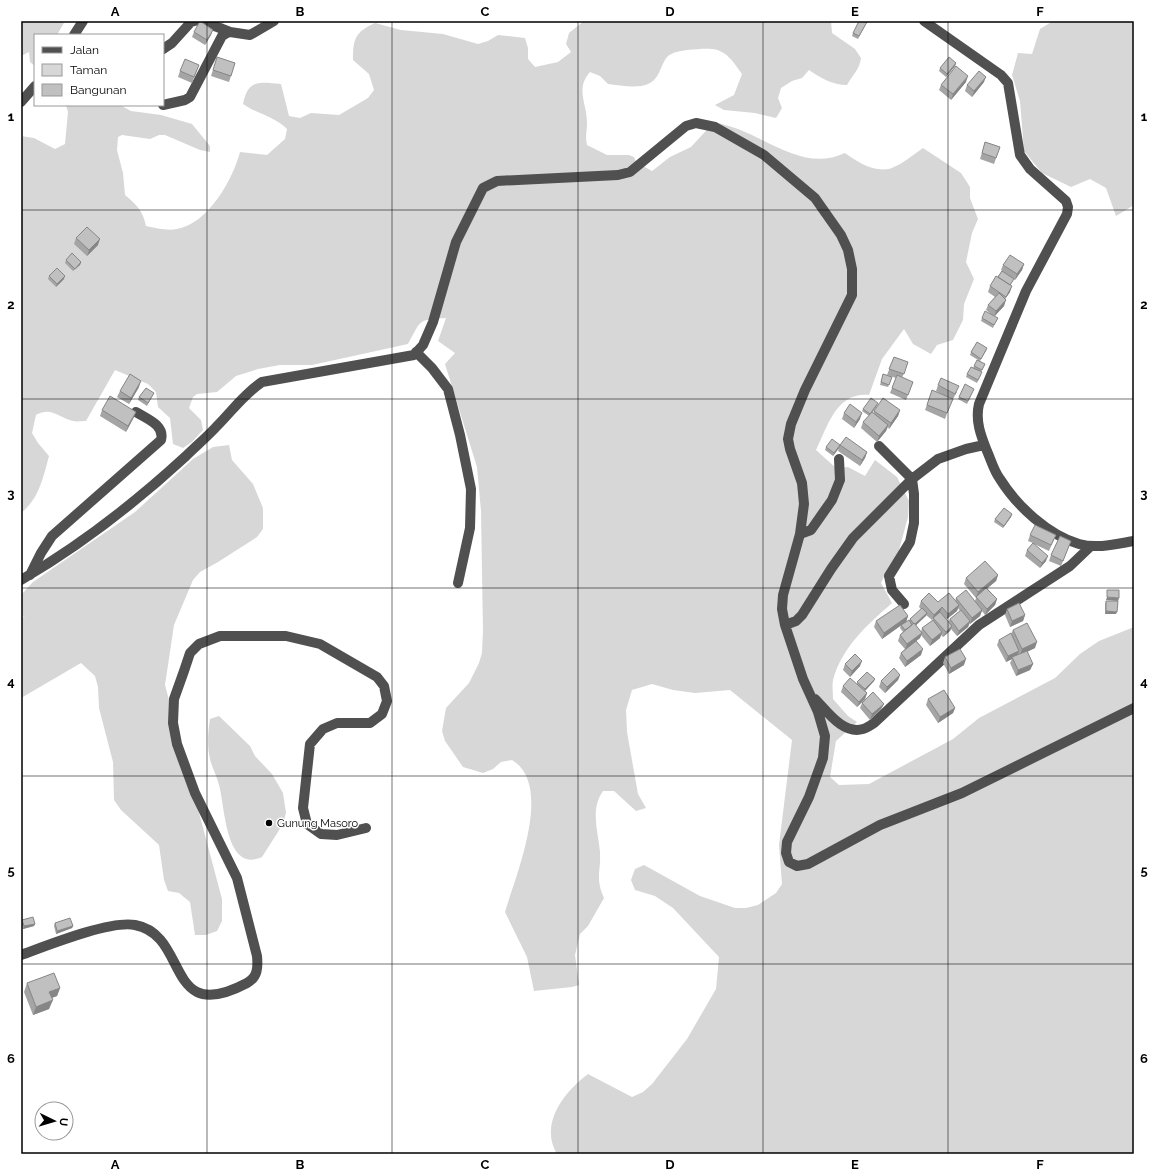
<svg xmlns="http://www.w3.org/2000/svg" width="1155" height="1175" font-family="Raleway,sans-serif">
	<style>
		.green { fill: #d7d7d7 }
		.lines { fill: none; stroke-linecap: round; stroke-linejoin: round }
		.minor { stroke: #505050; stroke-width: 10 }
		.wall { fill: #a5a5a5; fill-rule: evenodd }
		.shaded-wall { fill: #868686 }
		.building { fill: #c0c0c0; stroke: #868686 }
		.grid { fill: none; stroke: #000; stroke-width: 1; stroke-opacity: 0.55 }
		.poi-dot { fill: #000; stroke: #fff; stroke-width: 1.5 }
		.labels { text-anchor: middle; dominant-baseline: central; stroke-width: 3; stroke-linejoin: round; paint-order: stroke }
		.poi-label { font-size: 11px; fill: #000; stroke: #fff; text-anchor: start }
		.neatline { fill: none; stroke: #000; stroke-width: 1.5 }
		.grid-label { font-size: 13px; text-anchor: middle; font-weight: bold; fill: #000 }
	</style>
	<rect width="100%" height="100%" fill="#fff"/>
	<path class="green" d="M21,21H65L57,35H35V66L30,62L29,52L21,56Z
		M584,21H831L832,33L855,49L861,58C859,71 853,74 847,85C832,85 821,78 809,70L802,78L792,81L781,88L778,98L782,108L776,118L755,113L724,110L715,105L734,95L742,74C724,47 718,47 687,50C681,51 672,52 667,57C660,66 660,79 648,84C636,89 620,85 608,84L600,76L590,72C575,89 587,103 587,123C587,131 585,137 587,145L607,155H629L634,157L636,162L652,171L670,157L691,147L714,122C722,124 730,126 738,129C772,142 807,171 845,153C857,162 878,175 894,167C904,163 914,154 923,148L961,173L970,187V198L978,219L972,233L966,262L974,279L964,304L963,320L953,340L937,345L931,354L913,344L904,329L882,359L869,395C836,392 828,426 816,450L836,468L848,467L865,476L875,460L897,477L909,501L908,517L898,554L887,570L881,583L892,603C867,625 842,647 833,680C832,686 833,693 833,699L848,716L857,722L836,741L830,777L839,785L869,784L953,739L979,718L1055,678L1080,654L1099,641L1134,627V1154H557C539,1124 564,1092 588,1074L632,1097L643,1092L652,1084L687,1039L716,989L719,957L673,908L655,896L635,890L631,880L635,869L644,865L700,896L735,908H746L758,905L776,893L782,884L779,845L792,740L730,690L695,693L673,690L652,684L632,690L626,710L627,732L638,794L646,808L636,811L614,791H603C590,809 598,831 600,852C601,872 595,878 604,898L588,926L580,934L575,955L579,985L572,987L534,991L527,957L505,912C516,875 554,785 512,760L501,762L493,769L483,773L463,767L445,741L442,731L446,708L469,683L479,663L482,653L483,631L481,511L477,467L445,364L455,353L438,341L446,318C417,320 422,319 408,344L312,365H280L258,369L236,376L217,392L197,394L193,397L189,408L201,420L203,430L192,442L183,448L173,444L170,418L158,407L156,392L148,384L115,370L86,421C82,421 77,422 73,421C60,419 52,406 36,415L32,433L38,443L49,456C43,478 39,499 21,513V136L34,138L55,149L65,144L68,112L66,105H120L131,111L161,115L192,124L210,146V152L200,150L165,135H159L150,139L122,135L118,137L117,150L123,173L125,195C137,205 143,211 146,226C156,228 167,231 177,229C208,224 233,179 240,152L267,155L285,139L287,129C274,116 257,114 243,104C248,79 259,82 281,84L289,116L300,118L311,113L339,115L368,98L374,90L369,74L353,60C353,39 355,32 375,23L401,30L443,34L478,44L488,41L498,35L525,38L528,48V59L535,67L558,62L571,52L566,44L569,33Z
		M1053,21H1134V205L1116,216L1106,188L1090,179L1071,187L1042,173L1024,151L1020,101L1012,75L1018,53L1032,54L1040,29Z
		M229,445L232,460L253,484L263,508V529L257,537L218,562L200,572L193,580L174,625L165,685L222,899V921L217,931L206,935H195L190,902L179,893L168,891L164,880L159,845L121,810L114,800L113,762L99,708L98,687L95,676L81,663L21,698V615L26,619L21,614V595L33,582L135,512L193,459L213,447Z
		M219,716L250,746L255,756L272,774L283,793L286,813L283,824L262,857C225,874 225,805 219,785C217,776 212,768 210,759C207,746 208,732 210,719Z"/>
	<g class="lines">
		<path class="minor" d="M202,21L230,32L250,35L274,21
			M924,21L1001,75L1008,83L1020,155L1030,169L1066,201L1068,207L1067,214L1026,291L979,404C975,421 981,436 987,451C991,460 994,471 1000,479C1017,506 1048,535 1079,544C1097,549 1116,544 1134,541
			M74,35L83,21
			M163,49L172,43L191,22L195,21
			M21,102L35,86
			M163,105L185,100L190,97L222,36L227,33L230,32
			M416,352L432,368L448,389L460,435L471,489L470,528L458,583
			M879,446L912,479L914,494V523L910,542L889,576L892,590L904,604
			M800,534L811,530L832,500L840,480L839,459
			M30,575L41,553L52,536L161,440C165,425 147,419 136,412
			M21,580C81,545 135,503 186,456C196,446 207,437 217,426C232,411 244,394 262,382L414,355L423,345L433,322L456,242L483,188L497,181L618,175L630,172L686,126L696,123L715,127L764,155L815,198L841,235L848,250L852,269V295L805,390L791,424L788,439L790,449L802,483L804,504L800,534L783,595L782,609L785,625L803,679L818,712L825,736L823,758L809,797L787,842L786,853L789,862L797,866L808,864L880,825L962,793L1134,708
			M785,625L796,621L802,615L831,569L853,538L912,479L938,459L966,449L984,445
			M815,699C827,711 843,735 863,729C867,728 871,725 874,723L979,625L1070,566L1091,546
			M21,955C46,946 110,920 135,925C190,935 164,1027 247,983C258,977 258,967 257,956L237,878L195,793L177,744L173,723L174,699L184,671L190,653L199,644L220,636H286L320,644L377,677L384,686L387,701L382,714L370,723H337L323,729L310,744L303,808L307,824L321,834L337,835L366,828"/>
	</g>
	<path class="wall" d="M218,21H224L223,24Z
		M867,22L858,39L852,36L853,33Z
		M194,32L211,35L205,45L192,37Z
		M217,57L235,63L229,82L211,76Z
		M956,63L955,66L946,77L939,71L940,68Z
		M197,70L192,83L178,77L180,71Z
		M966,82L951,100L939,90L941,85Z
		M984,82L972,97L965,91L967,85Z
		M985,142L1000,147L994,164L980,159Z
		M76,238L98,245L87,256L74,244Z
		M66,260L81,262L80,265L73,271L65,263Z
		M1024,264L1022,270L1015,280L1009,276L1014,279L1010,285V292L1005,299L1004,306L994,316L996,321L993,328L981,321L982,318L991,314L986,310L988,305L995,297L988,292L990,286L1002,271L1001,270L1003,265Z
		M49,276L64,279L56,287L48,279Z
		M987,348L986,351L980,361L985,364L981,372V375L977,383L966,377L967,374L973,368L974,366L978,360L970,355L971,352Z
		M894,357L908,362L902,378L913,382L906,400L890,393L896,378L887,375Z
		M883,374L892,377L888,387L880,385Z
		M938,385L957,392L953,399H952L945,419L925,410L932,390L945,396L936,391Z
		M139,387L129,404L117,397L120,391Z
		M974,389L967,404L958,399L959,397Z
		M154,393L147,406L138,400L139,397Z
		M878,403L877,406L873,412L874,413V411L900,410L898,416L889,429L888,427L886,431L877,442L861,428L863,422L869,416L862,411L863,409Z
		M102,410L134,417L126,432L100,416Z
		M844,413L860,419L854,428L842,419Z
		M840,445L839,448L833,456L825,450L826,447Z
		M840,445L867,452L865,458L860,466L838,451Z
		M1012,514L1011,517L1003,528L994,522L995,519Z
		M1030,535H1056L1049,551L1034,544L1046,561L1040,568L1025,556L1027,550L1033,543L1028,541Z
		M1071,541L1061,566L1049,561L1051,555Z
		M998,575L996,581L987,588L997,599L995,605L985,615L982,611L980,616L970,624V623L968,627L957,636L951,629L950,631L943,637L941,635L940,638L930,646L921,635L920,638L916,641L921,655L905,667L899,658L901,653L905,649L898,641L900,635L903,632L900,628L901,625L882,639L874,627L876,621L908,616L906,622L909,621L910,619L921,609L919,607L921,601L938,602L955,601L956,598L975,601L976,598L964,584L966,578ZM958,608L960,611L950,619L948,622L946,619L957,611ZM926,615L932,620L933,618V620L922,628L921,632L916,625Z
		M1106,601L1116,614H1105V604Z
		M1007,609L1025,615L1023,621L1010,627L1005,615Z
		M1013,630L1035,648L1027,652L1033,664L1030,670L1016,676L1010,663L1012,659L1006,662L997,645L999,640L1011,634Z
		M945,657L964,665L949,674L943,663Z
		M845,664L860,666L850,677L843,670Z
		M900,675L898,680L885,693L879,687L881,681Z
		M875,679L874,681L865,691L867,693L865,699L857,707L841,692L843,686L857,684V682Z
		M928,699L955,708L953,713L938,723L926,705Z
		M862,703L884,704L881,709L870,720L860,708Z
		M22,920L35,924L34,926L23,929L21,923Z
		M55,923L73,926L72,928L56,934L54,926Z
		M27,983L60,988L57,996L52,998L49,1009L33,1015L24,992Z"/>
	<path class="shaded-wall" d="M213,30L211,35L205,45L207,40Z
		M956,63L955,66L946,77L947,74Z
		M968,76L966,82L951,100L953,94Z
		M986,77L984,82L972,97L974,91Z
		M100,239L98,245L87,256L89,250Z
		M81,262L80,265L73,271L75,269Z
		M1024,264L1022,270L1015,280L1017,274Z
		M65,276L64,279L56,287L57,284Z
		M1012,286L1010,292L1003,302L1006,297Z
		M1006,300L1004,306L994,317L996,311Z
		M141,381L139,387L129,404L131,398Z
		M900,410L898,416L889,429L891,423Z
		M136,412L134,417L126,432L128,426Z
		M862,413L860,419L854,428L856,422Z
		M888,425L886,431L877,442L879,436Z
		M840,445L839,448L833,456L834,453Z
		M867,452L865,458L860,466L862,460Z
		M1012,514L1011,517L1003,528L1004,526Z
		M1048,556L1046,561L1040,568L1042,563Z
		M998,575L996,581L976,598L978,592Z
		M1107,597L1119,598L1118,601L1106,600Z
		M997,599L995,605L985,615L987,609Z
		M959,605L957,611L946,620L948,614Z
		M942,607L940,612L932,620L934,615Z
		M982,610L980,616L970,624L972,618Z
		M1106,611L1117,612L1116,614H1105Z
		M927,613L926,616L913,628L914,625Z
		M1025,615L1023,621L1010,627L1012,621Z
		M908,616L906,622L882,639L884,633Z
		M970,621L968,627L957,636L959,631Z
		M952,626L950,631L943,637L946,632Z
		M942,632L940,638L930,646L932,640Z
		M922,633L920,638L905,650L907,644Z
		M1037,642L1035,648L1020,655L1022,649Z
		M923,649L921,655L905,667L907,661Z
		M1019,651L1017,656L1012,657V659L1006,662L1008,656Z
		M966,659L964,665L949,674L951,668Z
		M862,661L860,666L850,677L852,671Z
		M1033,664L1030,670L1016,676L1018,670Z
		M900,675L898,680L885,693L887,687Z
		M875,679L874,681L864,692L865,689Z
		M867,693L865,699L857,707L859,702Z
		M884,704L881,709L870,720L872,714Z
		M955,708L953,713L938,723L940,717Z
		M35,924L34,926L23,929L24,926Z
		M73,926L72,928L56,934L57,931Z
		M60,988L57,996L46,1000L49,992Z
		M53,1000L49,1009L33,1015L36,1007Z"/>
	<path class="building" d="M200,21L213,30L207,40L194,32Z
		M859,21H865L867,22L859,36L853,33Z
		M217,57L235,63L231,76L213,70Z
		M949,57L956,63L947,74L940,68Z
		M185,59L199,65L194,77L180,71Z
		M956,66L968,76L953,94L941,85Z
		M979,71L986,77L974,91L967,85Z
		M985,142L1000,147L996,158L982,153Z
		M87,227L100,239L89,250L76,238Z
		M72,253L81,262L75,269L66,260Z
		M1010,255L1024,264L1017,274L1003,265Z
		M57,268L65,276L57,284L49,276Z
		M1002,271L1014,279L1010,285L998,277Z
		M996,276L1012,286L1006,297L990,286Z
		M999,293L1006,300L996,311L988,305Z
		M985,311L998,318L994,325L982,318Z
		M977,342L987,348L981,359L971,352Z
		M894,357L908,362L904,374L889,369Z
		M977,360L985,364L982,370L974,366Z
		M971,367L982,372L978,380L967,374Z
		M130,374L141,381L131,398L120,391Z
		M883,374L892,377L889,385L881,382Z
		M897,375L913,382L908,395L892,388Z
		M941,378L959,386L955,394L938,385Z
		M965,384L974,389L968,401L959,397Z
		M146,388L154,393L148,403L139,397Z
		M932,390L953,399L947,413L927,405Z
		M110,396L136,412L128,426L102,410Z
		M871,398L878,403L870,414L863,409Z
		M883,398L900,410L891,423L874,411Z
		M850,404L862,413L856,422L844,413Z
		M872,412L888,425L879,436L863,422Z
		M846,437L867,452L862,460L840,445Z
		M832,439L840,445L834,453L826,447Z
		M1004,508L1012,514L1004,526L995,519Z
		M1035,525L1056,535L1051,545L1030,535Z
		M1060,536L1071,541L1063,561L1051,555Z
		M1033,543L1048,556L1042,563L1027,550Z
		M985,561L998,575L978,592L966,578Z
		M986,588L997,599L987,609L976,597Z
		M966,590L982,610L972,618L956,598Z
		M1107,590H1119V598L1107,597Z
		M929,593L938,602L949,593L959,605L948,614L942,607L934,615L921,601Z
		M1106,601H1118L1117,612L1106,611Z
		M1019,603L1025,615L1012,621L1007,609Z
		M900,605L908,616L884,633L876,621Z
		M922,608L927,613L915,624L914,623V624L910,619Z
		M961,610L970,621L959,631L950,619Z
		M940,612L952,626L946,632L933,618Z
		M909,620L912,625L905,630L901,625Z
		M933,620L942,632L932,640L922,628Z
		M914,623L922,633L907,644L900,635Z
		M1027,623L1037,642L1022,649L1013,630Z
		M1011,633L1019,651L1008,656L999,640Z
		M916,641L923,649L907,661L901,653Z
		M960,649L966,659L951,668L945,657Z
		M1027,651L1033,664L1018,670L1012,657Z
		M855,654L862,661L852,671L845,664Z
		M894,668L900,675L887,687L881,681Z
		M867,672L875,679L865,689L857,682Z
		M850,678L867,693L859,702L843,686Z
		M944,690L955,708L940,717L928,699Z
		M873,692L884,704L872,714L862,703Z
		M33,917L35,924L24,926L22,920Z
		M70,918L73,926L57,931L55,923Z
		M54,973L60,988L49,992L53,1000L36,1007L27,983Z"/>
	<path class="grid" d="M207,21V1154M392,21V1154M578,21V1154M763,21V1154M948,21V1154M21,210H1134M21,399H1134M21,588H1134M21,776H1134M21,964H1134"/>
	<circle class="poi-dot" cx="269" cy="823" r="4"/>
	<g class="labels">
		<g class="poi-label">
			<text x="277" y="823">Gunung Masoro</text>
		</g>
	</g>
	<rect width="1155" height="1175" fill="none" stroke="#ffffff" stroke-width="44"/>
	<rect x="34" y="34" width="130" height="72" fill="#ffffff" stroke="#999999"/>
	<rect x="42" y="47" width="20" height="6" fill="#505050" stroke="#999999"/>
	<text x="70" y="54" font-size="12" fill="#000000">Jalan</text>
	<rect x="42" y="64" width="20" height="12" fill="#d7d7d7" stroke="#999999"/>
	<text x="70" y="74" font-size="12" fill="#000000">Taman</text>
	<rect x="42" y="84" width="20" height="12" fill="#c0c0c0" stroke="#999999"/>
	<text x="70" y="94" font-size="12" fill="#000000">Bangunan</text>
	<g transform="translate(54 1121) rotate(95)"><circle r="19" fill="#ffffff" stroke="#999999"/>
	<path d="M0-3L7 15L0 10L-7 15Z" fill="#000000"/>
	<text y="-6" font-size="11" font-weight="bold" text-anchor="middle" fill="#000000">U</text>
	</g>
	<rect x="22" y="22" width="1111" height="1131" class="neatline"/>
	<g class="grid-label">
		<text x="115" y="16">A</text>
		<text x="300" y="16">B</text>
		<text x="485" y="16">C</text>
		<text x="670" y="16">D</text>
		<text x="855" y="16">E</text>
		<text x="1040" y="16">F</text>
		<text x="11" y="121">1</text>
		<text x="1144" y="121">1</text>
		<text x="11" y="309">2</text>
		<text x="1144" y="309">2</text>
		<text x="11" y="498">3</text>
		<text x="1144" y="498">3</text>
		<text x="11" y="686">4</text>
		<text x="1144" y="686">4</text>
		<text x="11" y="875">5</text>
		<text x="1144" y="875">5</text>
		<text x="11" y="1063">6</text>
		<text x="1144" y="1063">6</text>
		<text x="115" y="1169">A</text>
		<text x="300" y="1169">B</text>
		<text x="485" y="1169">C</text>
		<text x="670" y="1169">D</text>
		<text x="855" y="1169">E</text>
		<text x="1040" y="1169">F</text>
	</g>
</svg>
